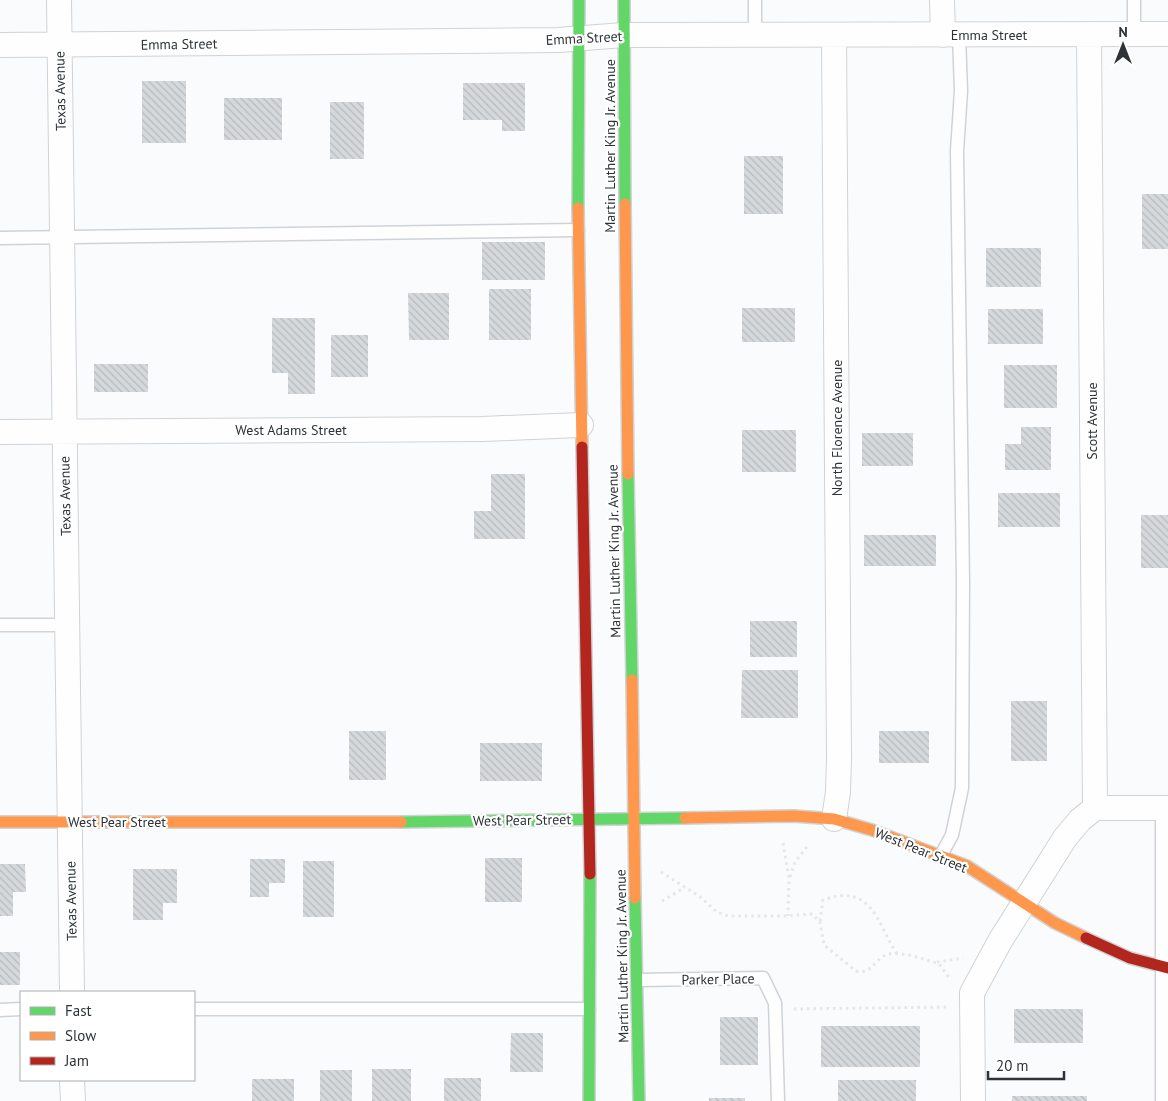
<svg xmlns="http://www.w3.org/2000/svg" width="1168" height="1101" font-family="'PT Sans',sans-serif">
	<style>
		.building { fill: url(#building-back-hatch) }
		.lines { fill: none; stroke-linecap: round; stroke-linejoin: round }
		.lane-casing { stroke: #d0d3d6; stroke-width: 15 }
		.street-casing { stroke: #d0d3d6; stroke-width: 26 }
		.fast-casing { stroke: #d0d3d6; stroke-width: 14 }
		.slow-casing { stroke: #d0d3d6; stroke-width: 14 }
		.jam-casing { stroke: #d0d3d6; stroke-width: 14 }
		.path { stroke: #e6e6e6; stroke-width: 3; stroke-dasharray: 2.5 4; stroke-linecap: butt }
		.lane { stroke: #fefeff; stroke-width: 12 }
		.street { stroke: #fefeff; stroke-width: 24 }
		.fast { stroke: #63d668; stroke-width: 11 }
		.slow { stroke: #ff974d; stroke-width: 11 }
		.jam { stroke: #b3261e; stroke-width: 11 }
		.labels { text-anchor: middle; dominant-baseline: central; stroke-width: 4.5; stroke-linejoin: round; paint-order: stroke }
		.street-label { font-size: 14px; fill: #2d3336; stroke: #fff }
	</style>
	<defs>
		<pattern id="building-back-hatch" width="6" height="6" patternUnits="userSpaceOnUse" patternTransform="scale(1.25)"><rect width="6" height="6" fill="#d5d9db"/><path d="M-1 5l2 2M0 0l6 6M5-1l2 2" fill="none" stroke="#b7bbbd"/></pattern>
	</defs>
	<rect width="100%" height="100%" fill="#fafbfc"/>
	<path class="building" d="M142,81H186V143H142Z
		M463,83H525V131H502V120H463Z
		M224,98H282V140H224Z
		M330,102H364V159H330Z
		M744,156H783V214H744Z
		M1142,194H1168V249H1142Z
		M482,242H545V280H482Z
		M986,248H1041V287H986Z
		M489,289H531V340H489Z
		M408,293H449V340H409Z
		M742,308H795V342H742Z
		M988,309H1043V344H988Z
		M272,318H315V394H288V373H272Z
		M331,335H368V377H331Z
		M94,364H148V392H94Z
		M1004,365H1057V408H1004Z
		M1021,427H1051V470H1005V444H1021Z
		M742,430H796V472H742Z
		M862,433H913V466H862Z
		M491,474H525V539H474V511H491Z
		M998,493H1060V527H998Z
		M1141,515H1168V568H1141Z
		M864,535H936V566H864Z
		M750,621H797V657H750Z
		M742,670H798V718H741Z
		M1011,701H1047V761H1011Z
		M349,731H386V780H349Z
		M879,731H929V763H879Z
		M480,743H542V781H480Z
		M485,858H522V902H485Z
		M250,859H285V883H269V897H250Z
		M303,861H334V917H303Z
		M0,864H25L26,892H13V916H0Z
		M133,869H177V903H163V920H133Z
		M0,952H20V985H0Z
		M1014,1009H1083V1043H1014Z
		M720,1017H758V1065H720Z
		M821,1026H920V1067H821Z
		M511,1033H543V1072H510Z
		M372,1069H411V1101H372Z
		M320,1070H352V1101H320Z
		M444,1078H481V1101H444Z
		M252,1079H294V1101H252Z
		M838,1080H916V1101H838Z
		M1012,1096H1087V1101H1012Z
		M709,1098H745V1101H709Z"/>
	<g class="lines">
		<defs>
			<path id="lane" d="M755,0V36
				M1134,0V34
				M0,238L578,230
				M0,625H67
				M1162,808V1101
				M940,857L952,835L962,788L963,582L957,151L961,91L959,35
				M638,980L763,978L775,1003L778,1101
				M194,1009H589
				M0,1010L21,1009"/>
			<path id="street" d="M59,0L72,992
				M942,0L943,35
				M1089,35L1095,808
				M834,36L839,758L838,792L834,819
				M0,45L558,40L624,35L1168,34
				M0,432L482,429L581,425
				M1095,808H1168
				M72,1080L73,1101
				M973,1101L972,993L1000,941L1065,838L1080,820L1095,808"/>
			<path id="fast" d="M624,0L625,204
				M578,208L579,0
				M628,474L632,680
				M401,822L685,818
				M635,898L639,1101
				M589,1101L590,874"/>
			<path id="slow" d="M625,204L628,474
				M578,208L582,447
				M632,680L635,898
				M685,818L794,816L834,819L872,830L967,866L1055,923L1086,938
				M0,822H401"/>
			<path id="jam" d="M582,447L590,874
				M1086,938L1130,958L1168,968"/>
		</defs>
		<use href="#lane" class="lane-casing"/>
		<use href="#street" class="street-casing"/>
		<use href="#fast" class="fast-casing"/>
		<use href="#slow" class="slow-casing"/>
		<use href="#jam" class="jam-casing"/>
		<path class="path" d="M783,843L789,878L788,916
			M661,872L699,896L717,912L728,916H784L812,914L820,922L824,945L856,971C873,975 875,957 889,954C904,952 925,959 939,964L950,979
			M790,877L795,862L809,844
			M662,901L684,888
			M820,921L823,900C873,882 877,924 897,954
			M937,962L963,958
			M794,1009L947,1007"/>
		<use href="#lane" class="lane"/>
		<use href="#street" class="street"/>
		<use href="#fast" class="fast"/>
		<use href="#slow" class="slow"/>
		<use href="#jam" class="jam"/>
	</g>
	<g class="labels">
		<g class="street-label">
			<text x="989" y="35">Emma Street</text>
			<text transform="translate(584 38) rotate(-3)">Emma Street</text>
			<text transform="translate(179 44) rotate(-1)">Emma Street</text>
			<text transform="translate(60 91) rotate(-91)">Texas Avenue</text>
			<text transform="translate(610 146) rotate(-90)">Martin Luther King Jr. Avenue</text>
			<text transform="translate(1092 421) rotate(-90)">Scott Avenue</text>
			<text transform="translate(837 428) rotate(-90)">North Florence Avenue</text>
			<text x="291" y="430">West Adams Street</text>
			<text transform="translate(65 496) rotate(-91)">Texas Avenue</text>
			<text transform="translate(614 551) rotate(-91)">Martin Luther King Jr. Avenue</text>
			<text transform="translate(522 820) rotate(-1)">West Pear Street</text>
			<text x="117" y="822">West Pear Street</text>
			<text transform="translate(921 850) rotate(22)">West Pear Street</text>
			<text transform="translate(71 901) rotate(-91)">Texas Avenue</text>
			<text transform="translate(622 956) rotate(-91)">Martin Luther King Jr. Avenue</text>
			<text transform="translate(718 979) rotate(-1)">Parker Place</text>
		</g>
	</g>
	<rect x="20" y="991" width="175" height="90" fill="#ffffff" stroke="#abadaf"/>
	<rect x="30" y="1007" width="25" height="8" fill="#63d668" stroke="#abadaf"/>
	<text x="65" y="1016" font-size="15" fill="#2d3336">Fast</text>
	<rect x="30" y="1032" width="25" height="8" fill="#ff974d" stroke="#abadaf"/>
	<text x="65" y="1041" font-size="15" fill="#2d3336">Slow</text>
	<rect x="30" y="1057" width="25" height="8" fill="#b3261e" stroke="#abadaf"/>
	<text x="65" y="1066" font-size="15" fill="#2d3336">Jam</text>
	<g transform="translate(1123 45)" stroke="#ffffff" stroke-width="4" paint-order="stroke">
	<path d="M0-4L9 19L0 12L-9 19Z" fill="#2d3336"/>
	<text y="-8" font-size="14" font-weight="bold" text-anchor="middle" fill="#2d3336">N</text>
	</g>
	<path d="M988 1071v8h76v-8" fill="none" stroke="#2d3336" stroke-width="2.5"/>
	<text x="996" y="1071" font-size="15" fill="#2d3336" stroke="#ffffff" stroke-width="4" paint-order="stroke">20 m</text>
</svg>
